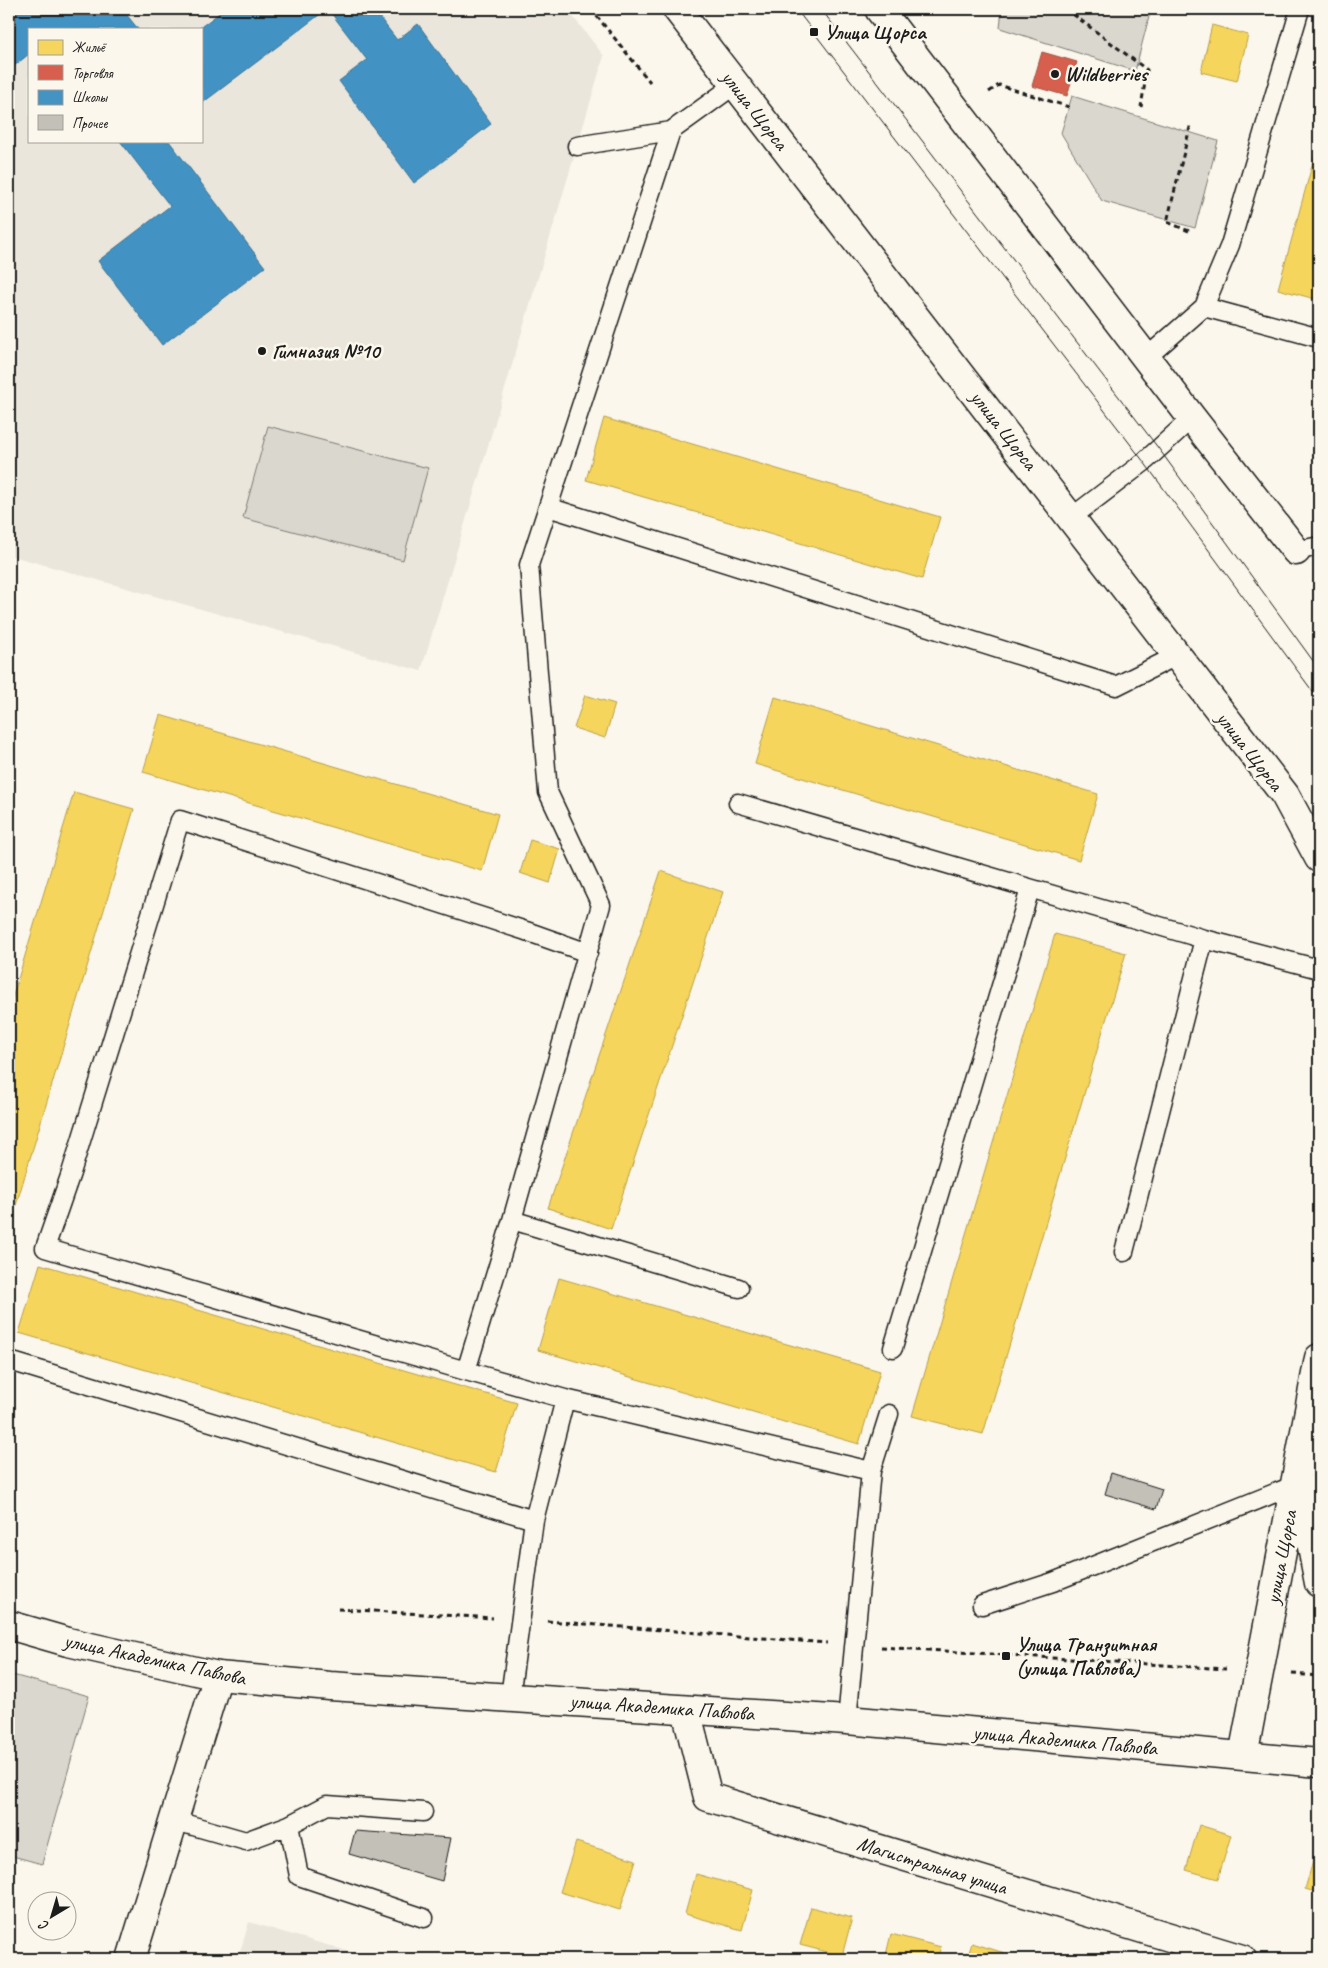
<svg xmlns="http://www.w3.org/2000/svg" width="1328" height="1968" font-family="Caveat,sans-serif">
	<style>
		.built { fill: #eae6dc; fill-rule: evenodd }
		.green { fill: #dad7ce; stroke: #7b7a75 }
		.homes { fill: #f6d55c; stroke: #b59e49 }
		.shops { fill: #d6604d; stroke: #9e4c3e }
		.schools { fill: #4393c3; stroke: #376f91 }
		.building { fill: #c3c0b8; stroke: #1c1c1c }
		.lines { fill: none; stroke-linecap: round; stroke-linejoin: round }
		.service-casing { stroke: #1c1c1c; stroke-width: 21 }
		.minor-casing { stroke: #1c1c1c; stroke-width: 31 }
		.secondary-casing { stroke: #1c1c1c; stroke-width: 31 }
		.path { stroke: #1c1c1c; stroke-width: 3; stroke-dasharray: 5 4; stroke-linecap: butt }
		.service { stroke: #fbf7ec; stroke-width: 18 }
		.minor { stroke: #fbf7ec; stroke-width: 28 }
		.secondary { stroke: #fbf7ec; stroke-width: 28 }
		.tram { stroke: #1c1c1c; stroke-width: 1 }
		.poi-dot { fill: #1c1c1c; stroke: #fbf7ec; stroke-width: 2 }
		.labels { text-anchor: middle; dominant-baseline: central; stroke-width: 5; stroke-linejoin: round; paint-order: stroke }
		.poi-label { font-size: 21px; font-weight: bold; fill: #1c1c1c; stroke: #fbf7ec; text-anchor: start }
		.street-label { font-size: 21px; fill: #1c1c1c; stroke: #fbf7ec }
	</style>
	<rect width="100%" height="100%" fill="#fbf7ec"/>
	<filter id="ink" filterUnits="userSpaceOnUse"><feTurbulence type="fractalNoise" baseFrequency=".02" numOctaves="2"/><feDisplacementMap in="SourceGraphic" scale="10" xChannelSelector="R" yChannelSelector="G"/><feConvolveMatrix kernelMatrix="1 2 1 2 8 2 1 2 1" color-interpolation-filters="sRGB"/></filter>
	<g filter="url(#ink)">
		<path class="built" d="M9,9H567L604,56L421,671L9,555ZM29,29H201V141H29Z
			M249,1922L374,1959H238Z"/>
		<path class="green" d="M1002,9H1151L1135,71L1000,28Z
			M1072,96L1218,141L1195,228L1102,201L1061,133Z
			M268,426L428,468L403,560L243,518Z
			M9,1674L89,1696L42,1864L9,1855Z"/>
		<path class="homes" d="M1212,25L1248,35L1237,81L1201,72Z
			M1319,140V300L1278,289Z
			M604,418L940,517L922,579L586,480Z
			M585,695L615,704L605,738L574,728Z
			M775,697L1098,794L1079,860L755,764Z
			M160,715L498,814L482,871L143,772Z
			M74,792L134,809L9,1229V1009Z
			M530,840L560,849L550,883L520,873Z
			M661,871L723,892L611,1229L548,1208Z
			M1055,934L1126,953L983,1434L912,1416Z
			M40,1264L517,1403L496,1472L19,1333Z
			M559,1278L880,1371L859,1444L538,1350Z
			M1199,1825L1231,1835L1218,1879L1186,1870Z
			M576,1842L636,1860L620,1910L560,1892Z
			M1318,1844L1319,1845V1893L1305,1889Z
			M696,1874L753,1890L742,1930L685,1914Z
			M811,1907L852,1918L842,1956L800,1945Z
			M891,1934L941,1947L937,1959H885Z
			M972,1943L1008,1954L1006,1959H967Z"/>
		<path class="shops" d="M1042,52L1077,62L1067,96L1032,86Z"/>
		<path class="schools" d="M9,9H122L138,29H29V54L9,70Z
			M225,9H327L201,104V29H198Z
			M328,9H373L397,40L418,24L491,124L414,183L339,81L367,60Z
			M120,141H169L265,267L162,345L98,261L170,206Z"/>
		<path class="building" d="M1111,1473L1162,1489L1156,1509L1105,1494Z
			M355,1831L451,1838L442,1881L349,1854Z"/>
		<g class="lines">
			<defs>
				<path id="service" d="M577,146L671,131
					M1204,307L1230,245L1300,9
					M1146,358L1204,307L1319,338
					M548,507L1116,686L1176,656
					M1072,517L1144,462L1192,418
					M1296,551L1319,546
					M738,803L1204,939L1319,969
					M512,1220L739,1288
					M1124,1252L1204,939
					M893,1348L1030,889
					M13,1362L534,1520
					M466,1371L45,1248L71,1173L180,820L526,931L588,953
					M565,1399L871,1471
					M982,1605L1053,1582L1295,1485
					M510,1697L534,1520L565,1399L466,1371L512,1220L601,905L548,792L529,565L671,131L736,84
					M847,1720L871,1471L889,1414
					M176,1821L246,1841L289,1825L327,1805L423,1812
					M289,1825L299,1876L424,1918"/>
				<path id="minor" d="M879,9L1192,418L1296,551
					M686,1710L708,1797L1242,1959
					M131,1959L218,1676"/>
				<path id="secondary" d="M677,9L1285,795L1319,858
					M1300,1485L1319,1583
					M9,1625L68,1642L218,1676L330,1686L847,1720L1319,1763
					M1243,1756L1319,1358"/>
			</defs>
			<use href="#service" class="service-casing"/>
			<use href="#minor" class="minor-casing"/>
			<use href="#secondary" class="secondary-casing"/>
			<path class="path" d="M591,9L650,82
				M1066,9L1147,70L1141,107
				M740,14L748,9
				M989,92L999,85L1069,107
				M1189,231L1167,222L1191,123
				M338,1609L493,1618
				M547,1621L827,1643
				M881,1647L1226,1669
				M1292,1674L1319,1676"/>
			<use href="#service" class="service"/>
			<use href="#minor" class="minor"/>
			<use href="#secondary" class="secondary"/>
			<path class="tram" d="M796,9L1144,462L1319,700
				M821,9L1159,449L1319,669"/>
		</g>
	</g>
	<g class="poi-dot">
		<rect x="809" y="27" width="10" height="10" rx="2.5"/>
		<circle cx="1055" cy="74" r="5"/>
		<circle cx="262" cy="351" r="5"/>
		<rect x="1001" y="1651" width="10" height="10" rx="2.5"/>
	</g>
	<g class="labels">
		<g class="poi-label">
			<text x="824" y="32">Улица Щорса</text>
			<text x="1065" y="74">Wildberries</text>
			<text x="272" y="351">Гимназия №10</text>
			<text x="1016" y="1644">Улица Транзитная<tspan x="1016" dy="24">(улица Павлова)</tspan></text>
		</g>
		<g class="street-label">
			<text transform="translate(755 110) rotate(52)">улица Щорса</text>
			<text transform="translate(1004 430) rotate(52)">улица Щорса</text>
			<text transform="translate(1250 751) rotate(52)">улица Щорса</text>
			<text transform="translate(1281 1557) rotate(-79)">улица Щорса</text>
			<text transform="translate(155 1659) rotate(12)">улица Академика Павлова</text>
			<text transform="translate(662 1707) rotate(4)">улица Академика Павлова</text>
			<text transform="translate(1065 1740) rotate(5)">улица Академика Павлова</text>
			<text transform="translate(932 1865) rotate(17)">Магистральная улица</text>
		</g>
	</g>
	<rect width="1328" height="1968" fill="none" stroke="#fbf7ec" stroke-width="30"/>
	<rect x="15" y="15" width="1298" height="1938" fill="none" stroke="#1c1c1c" stroke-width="2" filter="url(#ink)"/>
	<rect x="28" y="28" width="175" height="115" fill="#fbf7ec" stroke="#a29f99"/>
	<rect x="38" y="40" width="25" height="15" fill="#f6d55c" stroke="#a29f99"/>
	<text x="72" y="52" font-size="15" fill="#1c1c1c">Жильё</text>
	<rect x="38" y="65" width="25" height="15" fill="#d6604d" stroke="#a29f99"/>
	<text x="72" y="78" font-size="15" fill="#1c1c1c">Торговля</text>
	<rect x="38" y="90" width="25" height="15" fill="#4393c3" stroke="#a29f99"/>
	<text x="72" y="102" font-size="15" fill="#1c1c1c">Школы</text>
	<rect x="38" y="115" width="25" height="15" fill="#c3c0b8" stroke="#a29f99"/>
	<text x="72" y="128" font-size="15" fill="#1c1c1c">Прочее</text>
	<g transform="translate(52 1916) rotate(218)"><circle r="24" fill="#fbf7ec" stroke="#a29f99"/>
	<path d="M0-4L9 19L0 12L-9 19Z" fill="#1c1c1c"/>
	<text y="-8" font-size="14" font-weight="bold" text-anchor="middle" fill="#1c1c1c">С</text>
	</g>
</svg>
